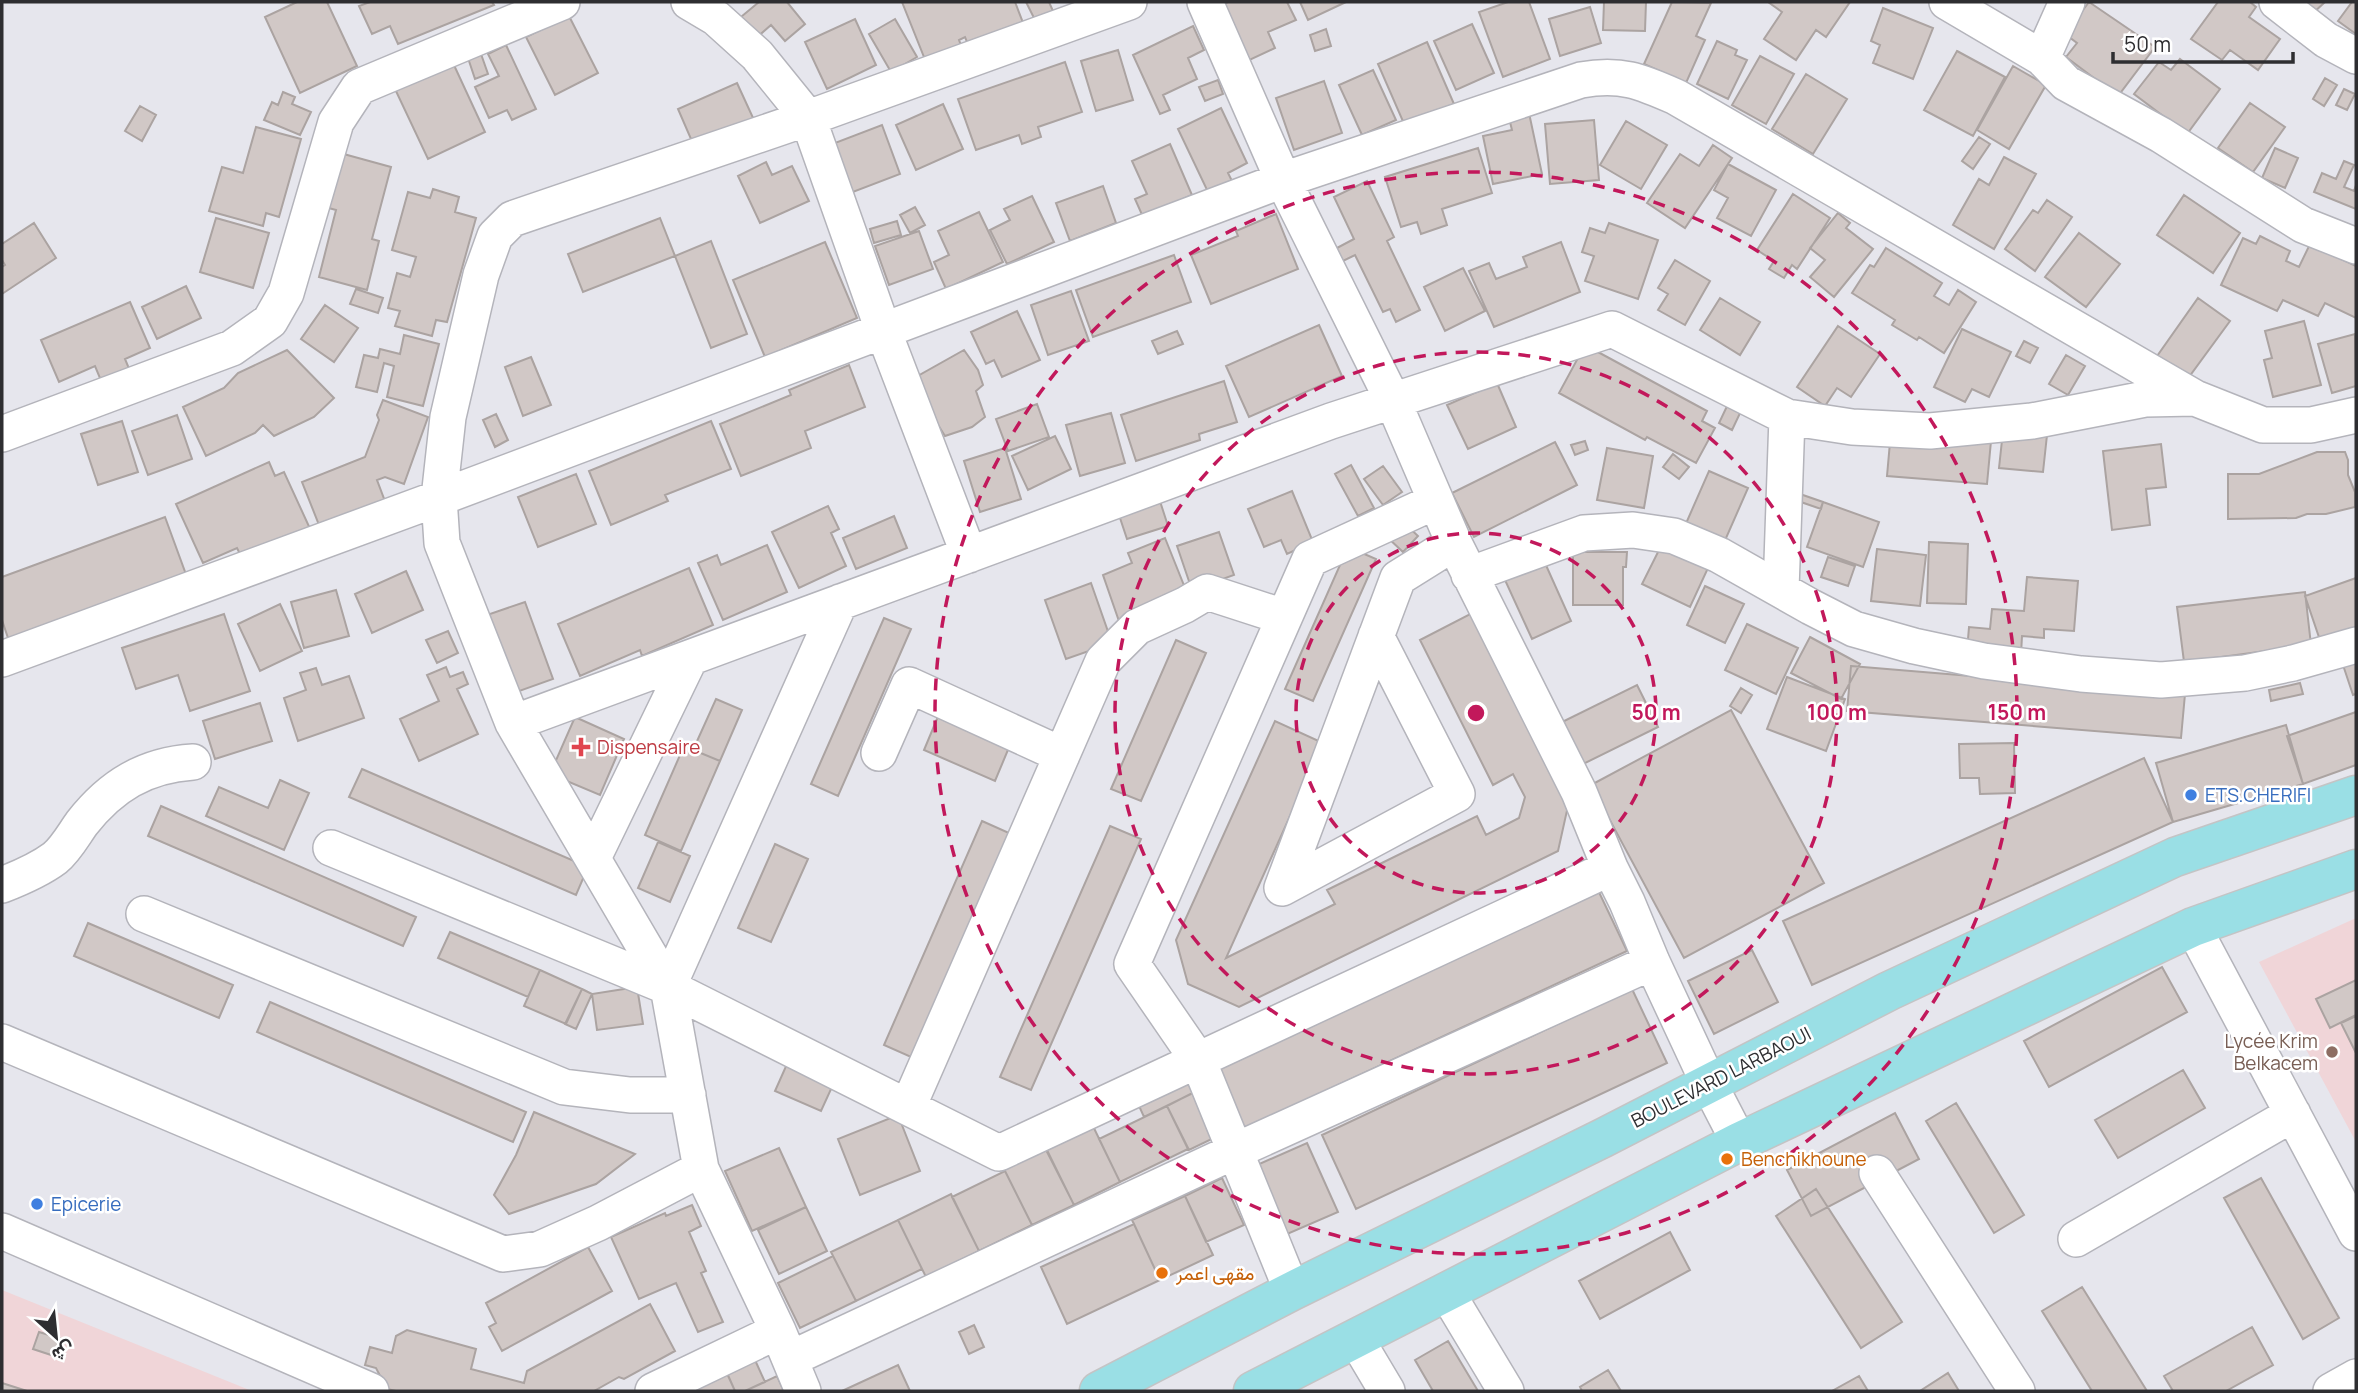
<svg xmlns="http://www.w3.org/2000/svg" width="2358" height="1393" font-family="Manrope,Vazirmatn,sans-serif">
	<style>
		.education { fill: #f0d5d8 }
		.building { fill: #d1c8c6; stroke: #aba3a1; stroke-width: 2 }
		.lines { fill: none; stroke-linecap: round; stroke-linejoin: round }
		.minor-casing { stroke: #b4b4bb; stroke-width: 38 }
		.major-casing { stroke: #c4c4c5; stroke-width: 41 }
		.minor { stroke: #fff; stroke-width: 35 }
		.major { stroke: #9adfe5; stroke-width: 38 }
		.ring { fill: none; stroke: #c2185b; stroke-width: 3.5; stroke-dasharray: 12 9 }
		.health-dot { fill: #e0444e; stroke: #fff; stroke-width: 2.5 }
		.shop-dot { fill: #3f7fe0; stroke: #fff; stroke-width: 2.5 }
		.education-dot { fill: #8d6e63; stroke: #fff; stroke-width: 2.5 }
		.food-dot { fill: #e8710a; stroke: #fff; stroke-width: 2.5 }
		.labels { text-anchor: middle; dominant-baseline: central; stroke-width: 5; stroke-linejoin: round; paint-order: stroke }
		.health-label { font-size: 19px; fill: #be3a42; stroke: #fff; text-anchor: start }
		.shop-label { font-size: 19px; fill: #366cbe; stroke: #fff; text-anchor: start }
		.education-label { font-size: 19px; fill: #785e54; stroke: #fff; text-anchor: end }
		.street-label { font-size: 19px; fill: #2e2e31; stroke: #fff }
		.food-label { font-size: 19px; fill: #c56008; stroke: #fff; text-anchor: start }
		.centre { fill: #c2185b; stroke: #fff; stroke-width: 3.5 }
		.ring-label { font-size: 21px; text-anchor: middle; font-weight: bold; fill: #c2185b; stroke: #fff; stroke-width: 5; stroke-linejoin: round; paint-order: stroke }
	</style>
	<rect width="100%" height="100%" fill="#e6e6ed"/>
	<path class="education" d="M2356,918V1142L2259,962Z
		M2,1290L252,1391H2Z"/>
	<path class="building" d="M297,2H327L357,66L300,93L265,17Z
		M370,2H492L494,5L398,44L390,26L372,34L359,6Z
		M759,2H787L805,24L785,41L771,25L747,46L730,26Z
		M902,2H1015L1025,28L970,49L965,37L959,40L964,53L928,67Z
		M1026,2H1049L1053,11L1035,20Z
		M1228,2H1287L1296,20L1268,32L1275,48L1243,63L1217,7Z
		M1300,2H1346L1308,20Z
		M1508,2H1529L1550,59L1503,77L1479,12Z
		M1604,2H1646L1645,31L1603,30Z
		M1672,2L1711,3L1696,36L1705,40L1686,83L1644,64Z
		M1768,2H1850L1826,37L1816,30L1796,60L1764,39L1782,12Z
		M2089,2L2155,47L2118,96L2066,57L2077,43L2065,34Z
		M2218,2H2250L2256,7L2249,17L2280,39L2258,70L2230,50L2222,60L2191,39Z
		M2300,2H2325L2312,14Z
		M2352,2H2356V34L2338,21Z
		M1590,7L1601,43L1560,56L1549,19Z
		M1883,8L1933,28L1913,79L1873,63L1880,45L1871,41Z
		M569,16L598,73L555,95L526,37Z
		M855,19L876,65L827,89L805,42Z
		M895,19L917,57L891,72L869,34Z
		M1472,24L1494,73L1456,90L1434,41Z
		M1193,26L1204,50L1188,58L1197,79L1163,95L1170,110L1160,114L1133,55Z
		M1326,29L1331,46L1315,51L1310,35Z
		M1717,41L1737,50L1735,55L1747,60L1728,99L1697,84Z
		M1427,42L1454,104L1405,126L1378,64Z
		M506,45L536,109L512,120L507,110L489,118L475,87L499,76L488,54Z
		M1118,50L1133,100L1096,111L1081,61Z
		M1957,51L2005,77L1973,136L1924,110Z
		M481,54L488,74L475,79L468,58Z
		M1760,56L1794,74L1766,124L1732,105Z
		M2180,59L2220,89L2187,134L2134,94L2159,62L2171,70Z
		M1065,62L1082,112L1038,127L1041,137L1022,144L1019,135L976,150L958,99Z
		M453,63L485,132L428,159L395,89Z
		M2013,66L2046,85L2009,149L1977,130Z
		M1373,70L1396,120L1362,135L1339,85Z
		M1806,74L1847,99L1813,154L1772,129Z
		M2325,78L2337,85L2324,106L2313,99Z
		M1218,80L1223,94L1205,101L1199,87Z
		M1324,81L1342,133L1294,150L1276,98Z
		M737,83L754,120L694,146L678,109Z
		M2344,89L2355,94L2347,110L2336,105Z
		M283,92L295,97L292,104L311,112L300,135L264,120L272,102L278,105Z
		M2250,103L2285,127L2253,172L2218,148Z
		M943,104L963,149L916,170L896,125Z
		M140,106L156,115L142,141L125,131Z
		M1221,108L1247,163L1228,173L1232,181L1208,192L1178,129Z
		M1529,113L1542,174L1493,184L1483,136L1512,130L1509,118Z
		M1594,120L1599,180L1550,184L1545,124Z
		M1626,121L1667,145L1641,189L1600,165Z
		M882,125L900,174L845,195L827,146Z
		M256,127L301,139L279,217L266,213L263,226L209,211L222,167L243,173Z
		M1979,137L1990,144L1973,169L1962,161Z
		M1170,144L1192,195L1143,217L1135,199L1147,194L1132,161Z
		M1713,145L1732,158L1685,228L1647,203L1680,154L1699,166Z
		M1478,148L1492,193L1442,209L1447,225L1421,234L1417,222L1401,227L1385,177Z
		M2275,148L2298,158L2285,188L2262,178Z
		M340,153L391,167L372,239L379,241L367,290L319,277L336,210L325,207Z
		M2004,157L2036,174L1994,249L1953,225L1979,179L1989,185Z
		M2344,161L2354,165L2344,187L2354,191L2356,185V209L2314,192L2322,173L2336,179Z
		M766,162L772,175L792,166L809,201L760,223L738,176Z
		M1728,164L1776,190L1751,236L1717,218L1728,198L1714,190Z
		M1367,181L1394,237L1387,241L1420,310L1396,322L1390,309L1383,312L1355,255L1341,262L1335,249L1354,239L1334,197Z
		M1103,186L1116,223L1070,241L1056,203Z
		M433,189L459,197L455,212L476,218L447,322L436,320L432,336L395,326L400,311L388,308L397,273L410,277L416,257L392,250L408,192L430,198Z
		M1793,194L1830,218L1797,269L1792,265L1784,278L1769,269L1774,261L1757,250Z
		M2184,195L2240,233L2213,273L2157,235Z
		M1032,196L1054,242L1007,264L990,230L1010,220L1004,209Z
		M2047,200L2072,217L2035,271L2005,249L2033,210L2038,213Z
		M915,207L925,225L910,233L900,215Z
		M979,212L1003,262L946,289L934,262L949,255L938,231Z
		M1838,213L1850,223L1846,228L1873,249L1834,297L1810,277L1825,260L1810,248Z
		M1276,214L1298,269L1211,304L1191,255L1238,236L1236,231Z
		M216,218L269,233L253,288L200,272Z
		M660,218L675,256L583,292L568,254Z
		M897,221L901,235L874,243L870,229Z
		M34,223L56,258L2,294V267L5,265L2,260V244Z
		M1609,223L1658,240L1638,299L1585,281L1594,256L1582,252L1590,228L1605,233Z
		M919,231L933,269L889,285L875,246Z
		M2079,233L2120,264L2086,307L2045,277Z
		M2260,236L2290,251L2286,261L2299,267L2310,244L2356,266V318L2325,303L2318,316L2283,300L2277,311L2221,285L2243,238L2256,244Z
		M711,241L747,334L711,348L675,256Z
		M825,242L857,318L765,357L733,280Z
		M1561,242L1580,292L1494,327L1469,271L1489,263L1496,279L1527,267L1523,257Z
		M1886,248L1942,283L1934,296L1949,305L1958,290L1976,302L1944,353L1919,337L1917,340L1892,325L1895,320L1852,293L1870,265L1874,267Z
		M1174,255L1191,302L1093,337L1076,290Z
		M1675,260L1710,281L1685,325L1658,310L1668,294L1658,288Z
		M1463,268L1485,311L1445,331L1424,287Z
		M186,286L201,318L157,339L142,307Z
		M356,289L383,298L378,313L350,304Z
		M1071,291L1089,341L1048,355L1031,305Z
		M1720,298L1760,322L1740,355L1700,330Z
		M2198,298L2230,321L2186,381L2155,359Z
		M130,302L150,348L125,359L130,371L102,383L95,366L59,382L41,340Z
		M325,305L358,328L334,362L301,339Z
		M1017,311L1040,360L1002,377L994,360L986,364L971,332Z
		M2304,321L2321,385L2273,397L2264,360L2272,358L2265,331Z
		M1319,325L1342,376L1249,417L1226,366Z
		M1838,326L1880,354L1851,397L1837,388L1825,406L1797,387Z
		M1962,329L2011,352L1989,397L1972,389L1965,402L1934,387Z
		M1177,331L1183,344L1158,354L1152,341Z
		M2355,334L2356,386L2332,393L2318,344Z
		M404,335L439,344L423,406L387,397L394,366L384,363L377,392L356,387L364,355L378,358L380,349L400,354Z
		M2024,341L2038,348L2030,363L2016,356Z
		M1585,345L1707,411L1702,421L1715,428L1696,463L1647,437L1645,440L1559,393Z
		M287,350L334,398L314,417L274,436L263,425L255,433L206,456L183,407L224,388L238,373Z
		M964,350L978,370L983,385L976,391L985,417L972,427L945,436L923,401L916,377Z
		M2066,355L2085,366L2068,395L2049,384Z
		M531,357L551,405L523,416L505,367Z
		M849,365L865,407L805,431L811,448L741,476L720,424L791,395L789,390Z
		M1224,381L1237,422L1199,434L1200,440L1136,461L1121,415Z
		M1497,383L1516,427L1468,449L1447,405Z
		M383,400L428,417L404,484L385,477L377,480L386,504L321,530L302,482L365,457L379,420L377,415Z
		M1729,402L1742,409L1732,430L1719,423Z
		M1037,404L1049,437L1008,451L996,419Z
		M1111,413L1125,463L1080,476L1066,425Z
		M496,414L508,440L495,447L483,420Z
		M177,415L192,459L148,475L132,431Z
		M122,421L138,472L98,485L81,434Z
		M711,421L731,469L665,495L668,501L611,525L589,471Z
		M1891,431L1991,441L1987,484L1887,476Z
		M2003,431L2047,435L2043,472L1999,468Z
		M1055,436L1071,469L1028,490L1012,456Z
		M1585,441L1588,450L1575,455L1571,445Z
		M1555,442L1577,485L1474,537L1452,493Z
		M2161,444L2166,487L2146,489L2150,525L2112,530L2103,451Z
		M1005,448L1021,499L980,512L964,461Z
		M1607,448L1653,456L1644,508L1597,500Z
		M2317,452H2345L2348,460V475L2355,492V507L2326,514H2307L2296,518L2228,519V474H2259Z
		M1673,454L1689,467L1679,479L1663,467Z
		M269,462L275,476L284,472L312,533L245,564L237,548L203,563L176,504Z
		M1351,465L1374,508L1358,516L1335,474Z
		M1383,466L1402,492L1383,505L1364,479Z
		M1709,471L1748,488L1723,545L1684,528Z
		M576,474L596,524L538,547L518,497Z
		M1292,491L1313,542L1287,554L1281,540L1264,547L1248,509Z
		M1800,494L1823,502L1821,509L1798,501Z
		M1158,495L1168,526L1127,539L1117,509Z
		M1823,502L1879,522L1863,567L1807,547Z
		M828,506L839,529L831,533L846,566L799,588L772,532Z
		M894,516L907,548L856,569L843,538Z
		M165,517L188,580L10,644L2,620V577Z
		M1402,521L1418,536L1403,552L1387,537Z
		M1219,532L1234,575L1192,590L1177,546Z
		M1165,538L1189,598L1121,627L1103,575L1132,563L1128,553Z
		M1929,542L1968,544L1966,604L1927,603Z
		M767,545L787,592L723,620L698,563L717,555L721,565Z
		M1661,546L1708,568L1690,607L1642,584Z
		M1348,547L1376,559L1313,701L1285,689Z
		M1877,549L1926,555L1920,606L1871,601Z
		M1573,552H1627L1626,567H1623V605H1573Z
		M1828,557L1855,566L1848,586L1821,577Z
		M1545,563L1571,621L1532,639L1505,580Z
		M689,568L713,625L642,656L640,650L580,676L558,624Z
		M406,571L423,610L372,633L355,594Z
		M2027,577L2078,581L2074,631L2044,629V638L2022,636L2021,655L1967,651L1969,627L1990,629L1992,609L2024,611Z
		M2356,578V635L2322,646L2305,596Z
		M1091,583L1112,643L1066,659L1045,600Z
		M1705,586L1744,604L1725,643L1687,625Z
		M336,590L349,636L304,648L291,602Z
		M2305,592L2311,645L2184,662L2177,607Z
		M525,602L553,679L508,695L481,617Z
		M280,604L302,651L260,671L238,624Z
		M1476,611L1570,797L1558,851L1239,1007L1188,984L1176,940L1275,721L1323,743L1226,958L1335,904L1327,890L1477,816L1486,835L1519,818L1525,797L1513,774L1493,785L1420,640Z
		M224,614L250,691L190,711L178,675L136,689L122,648Z
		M884,618L911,629L838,796L811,784Z
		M1747,624L1798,648L1776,694L1725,670Z
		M448,631L458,653L437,663L426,640Z
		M1810,637L1860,664L1841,699L1791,673Z
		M1176,640L1206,653L1141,801L1111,789Z
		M2356,654V694L2353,695L2341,659Z
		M1851,666L2185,694L2181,738L1847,711Z
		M446,667L450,677L463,672L468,684L457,689L478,734L419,761L400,719L439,701L427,675Z
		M316,668L322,685L349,676L364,718L298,741L284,698L306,690L300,673Z
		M1787,677L1845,699L1826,751L1767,729Z
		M2300,683L2303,694L2271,701L2269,690Z
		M1637,685L1658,727L1575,768L1554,726Z
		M1741,688L1752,695L1741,713L1730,706Z
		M716,699L742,710L720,761L693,750Z
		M260,703L272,741L215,759L203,721Z
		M1731,710L1824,883L1684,958L1591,785Z
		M2356,712V765L2303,784L2287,736Z
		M939,714L1010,745L995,781L924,750Z
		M575,717L624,739L600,795L550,774Z
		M2286,725L2303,784L2173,822L2156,763Z
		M2014,743L2015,793L1980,794L1979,778H1960L1959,744Z
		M684,746L720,761L681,851L645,835Z
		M2144,758L2173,822L1812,985L1783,921Z
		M362,769L588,867L576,895L349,797Z
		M280,780L309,793L284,850L206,816L219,787L268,808Z
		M161,806L416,917L403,946L148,836Z
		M982,821L1009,833L911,1057L884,1045Z
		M1110,826L1141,839L1031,1090L1000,1077Z
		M658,842L690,856L670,902L638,888Z
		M775,844L808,859L771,942L738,928Z
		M1597,888L1627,951L1243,1129L1213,1065Z
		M88,923L233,985L219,1018L74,956Z
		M450,932L540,970L528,997L438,958Z
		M1752,950L1778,1002L1714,1034L1688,981Z
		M2162,967L2187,1012L2049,1087L2024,1041Z
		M540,970L582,989L566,1024L524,1006Z
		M2356,980V1015L2330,1028L2316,999Z
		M637,987L643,1024L597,1030L592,994Z
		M582,989L592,994L576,1029L565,1024Z
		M1632,989L1667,1063L1356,1209L1322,1135Z
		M270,1002L526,1112L513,1142L257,1032Z
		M2356,1016V1053L2341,1023Z
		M791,1055L837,1076L821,1111L775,1091Z
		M2183,1070L2205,1108L2118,1158L2095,1120Z
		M1184,1073L1193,1093L1144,1117L1135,1097Z
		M1198,1090L1220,1135L1189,1150L1167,1106Z
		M1956,1103L2024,1215L1994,1233L1926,1121Z
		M1167,1106L1188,1149L1120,1182L1099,1139Z
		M534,1112L635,1154L596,1184L509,1214L494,1195L516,1155Z
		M1895,1113L1919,1159L1811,1216L1787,1170Z
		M898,1115L920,1171L860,1195L838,1139Z
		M1091,1122L1120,1182L1074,1205L1044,1146Z
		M1043,1142L1074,1205L1032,1225L1001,1163Z
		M1307,1143L1338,1212L1278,1238L1248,1169Z
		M779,1148L806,1207L752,1231L725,1171Z
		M1005,1171L1032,1225L979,1251L952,1197Z
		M1222,1178L1244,1225L1206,1242L1185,1196Z
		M2261,1178L2339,1318L2303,1339L2224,1198Z
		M1816,1189L1902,1322L1861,1348L1776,1216Z
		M951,1194L979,1251L926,1277L898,1220Z
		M1185,1196L1213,1255L1160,1280L1132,1220Z
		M692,1205L701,1226L689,1232L706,1271L701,1273L723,1322L698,1332L676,1283L639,1299L611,1237L665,1213L666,1216Z
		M806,1207L827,1251L779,1274L758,1230Z
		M898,1220L922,1269L856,1301L831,1252Z
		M1134,1224L1160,1280L1067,1324L1041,1267Z
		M1670,1232L1690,1270L1600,1319L1579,1281Z
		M588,1247L612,1291L502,1351L489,1327L496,1323L486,1303Z
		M833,1256L856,1301L800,1328L778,1283Z
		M2082,1287L2147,1391H2092L2042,1311Z
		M650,1304L675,1351L624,1379L619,1377L594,1391H396L387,1389L376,1368L365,1365L370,1347L392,1353L396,1336L407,1330L476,1349L471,1369L524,1383L527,1371Z
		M974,1325L984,1347L969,1354L959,1332Z
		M2252,1327L2273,1365L2226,1391H2173L2164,1376Z
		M39,1332L62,1339L57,1357L33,1349Z
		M1448,1341L1478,1391H1433L1415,1360Z
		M755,1360L765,1382L745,1391H735L727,1373Z
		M898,1365L910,1391H842Z
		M725,1369L735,1391H676Z
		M1608,1370L1621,1391H1582L1580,1387Z
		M1948,1373L1959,1391H1920Z
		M777,1376L784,1391H745Z
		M1859,1376L1868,1391H1832Z
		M2,1383L27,1391H2Z"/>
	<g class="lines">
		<defs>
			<path id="minor" d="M689,2L716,18L757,55L808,118L883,330L969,555
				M1129,2L808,118L512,219L495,236L481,275L448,417L439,498L1283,180L1581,80C1621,73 1640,81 1676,97L2195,398L2263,425H2311L2356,415
				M1205,2L1283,180L1393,401L1454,543L1579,792L1610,868L1627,902L1652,962L1708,1082L1739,1142
				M1947,2L2042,58L2066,83L2161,135L2303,225L2356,246
				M2277,2L2326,40L2356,56
				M2042,58L2067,2
				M2,434L232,348L270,321L286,293L336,122L359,87L562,2
				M1469,575L1584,533L1633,530L1674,536L1719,555L1811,607L1854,629L1914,646L1984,661L2081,674L2161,680L2245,673L2293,663L2356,645
				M1781,590L1787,417
				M1376,636L1457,794L1282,888L1398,578L1454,543
				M2,659L439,498L442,543L513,723L668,987L701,1169L778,1331L803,1391
				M513,723L1331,421L1612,329L1787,417L1852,427L1930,431L2032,421L2145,399L2195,398
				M879,753L909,685L1062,755
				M331,848L668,987L999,1153L1198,1060L1132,964L1310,559L1436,501
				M593,858L690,658
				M2,885C20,878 39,870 55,858C66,849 74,834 82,823C111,786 145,765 193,762
				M144,914L564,1087L630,1095H688
				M2193,927L2356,1233
				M668,987L840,602
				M2,1042L503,1254L540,1249L598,1223L701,1169
				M908,1107L1103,661L1137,627L1185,605L1207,592L1284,617
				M1877,1173L2017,1391
				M2,1231L371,1391
				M2076,1239L2293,1114
				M1292,1291L1198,1060L1610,868
				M1447,1293L1506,1391
				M1356,1339L1387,1391
				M790,1359L1235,1151L1652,962
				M653,1391L778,1331
				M2331,1391L2356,1377"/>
			<path id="major" d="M1099,1391L1292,1291L1603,1138L1889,991L2175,857L2356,795
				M1253,1391L1739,1142L2193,927L2356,869"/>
		</defs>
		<use href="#minor" class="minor-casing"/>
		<use href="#major" class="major-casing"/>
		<use href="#minor" class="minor"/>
		<use href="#major" class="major"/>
	</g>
	<g class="ring">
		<circle cx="1476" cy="713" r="180"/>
		<circle cx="1476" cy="713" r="361"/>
		<circle cx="1476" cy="713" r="541"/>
	</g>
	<path class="health-dot" d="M577.5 736.5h7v7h7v7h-7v7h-7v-7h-7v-7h7z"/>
	<g class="shop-dot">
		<circle cx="2191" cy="795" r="7"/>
		<circle cx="37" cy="1204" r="7"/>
	</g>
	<circle class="education-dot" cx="2332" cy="1052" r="7"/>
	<g class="food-dot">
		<circle cx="1727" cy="1159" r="7"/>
		<circle cx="1162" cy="1273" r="7"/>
	</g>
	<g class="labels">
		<g class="health-label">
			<text x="597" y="747">Dispensaire</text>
		</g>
		<g class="shop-label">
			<text x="2205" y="795">ETS.CHERIFI</text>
			<text x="51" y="1204">Epicerie</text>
		</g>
		<g class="education-label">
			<text x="2318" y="1041">Lycée Krim<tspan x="2318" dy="22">Belkacem</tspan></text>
		</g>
		<g class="street-label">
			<text transform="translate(1721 1077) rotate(-27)">BOULEVARD LARBAOUI</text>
		</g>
		<g class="food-label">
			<text x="1741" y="1159">Benchikhoune</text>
			<text x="1176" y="1273">مقهى اعمر</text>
		</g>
	</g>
	<circle cx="1476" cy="713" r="10" class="centre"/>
	<g class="ring-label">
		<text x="1656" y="720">50 m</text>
		<text x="1837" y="720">100 m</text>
		<text x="2017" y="720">150 m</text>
	</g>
	<rect width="2358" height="1393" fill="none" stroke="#2e2e31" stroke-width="7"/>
	<g transform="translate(56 1337) rotate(153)" stroke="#ffffff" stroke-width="5" paint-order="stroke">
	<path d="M0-5L12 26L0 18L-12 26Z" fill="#2e2e31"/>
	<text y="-10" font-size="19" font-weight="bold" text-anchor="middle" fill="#2e2e31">ش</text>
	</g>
	<path d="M2113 52v10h180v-10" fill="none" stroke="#2e2e31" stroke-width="3.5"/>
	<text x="2124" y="52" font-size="21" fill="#2e2e31" stroke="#ffffff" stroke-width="5" paint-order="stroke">50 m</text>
</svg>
